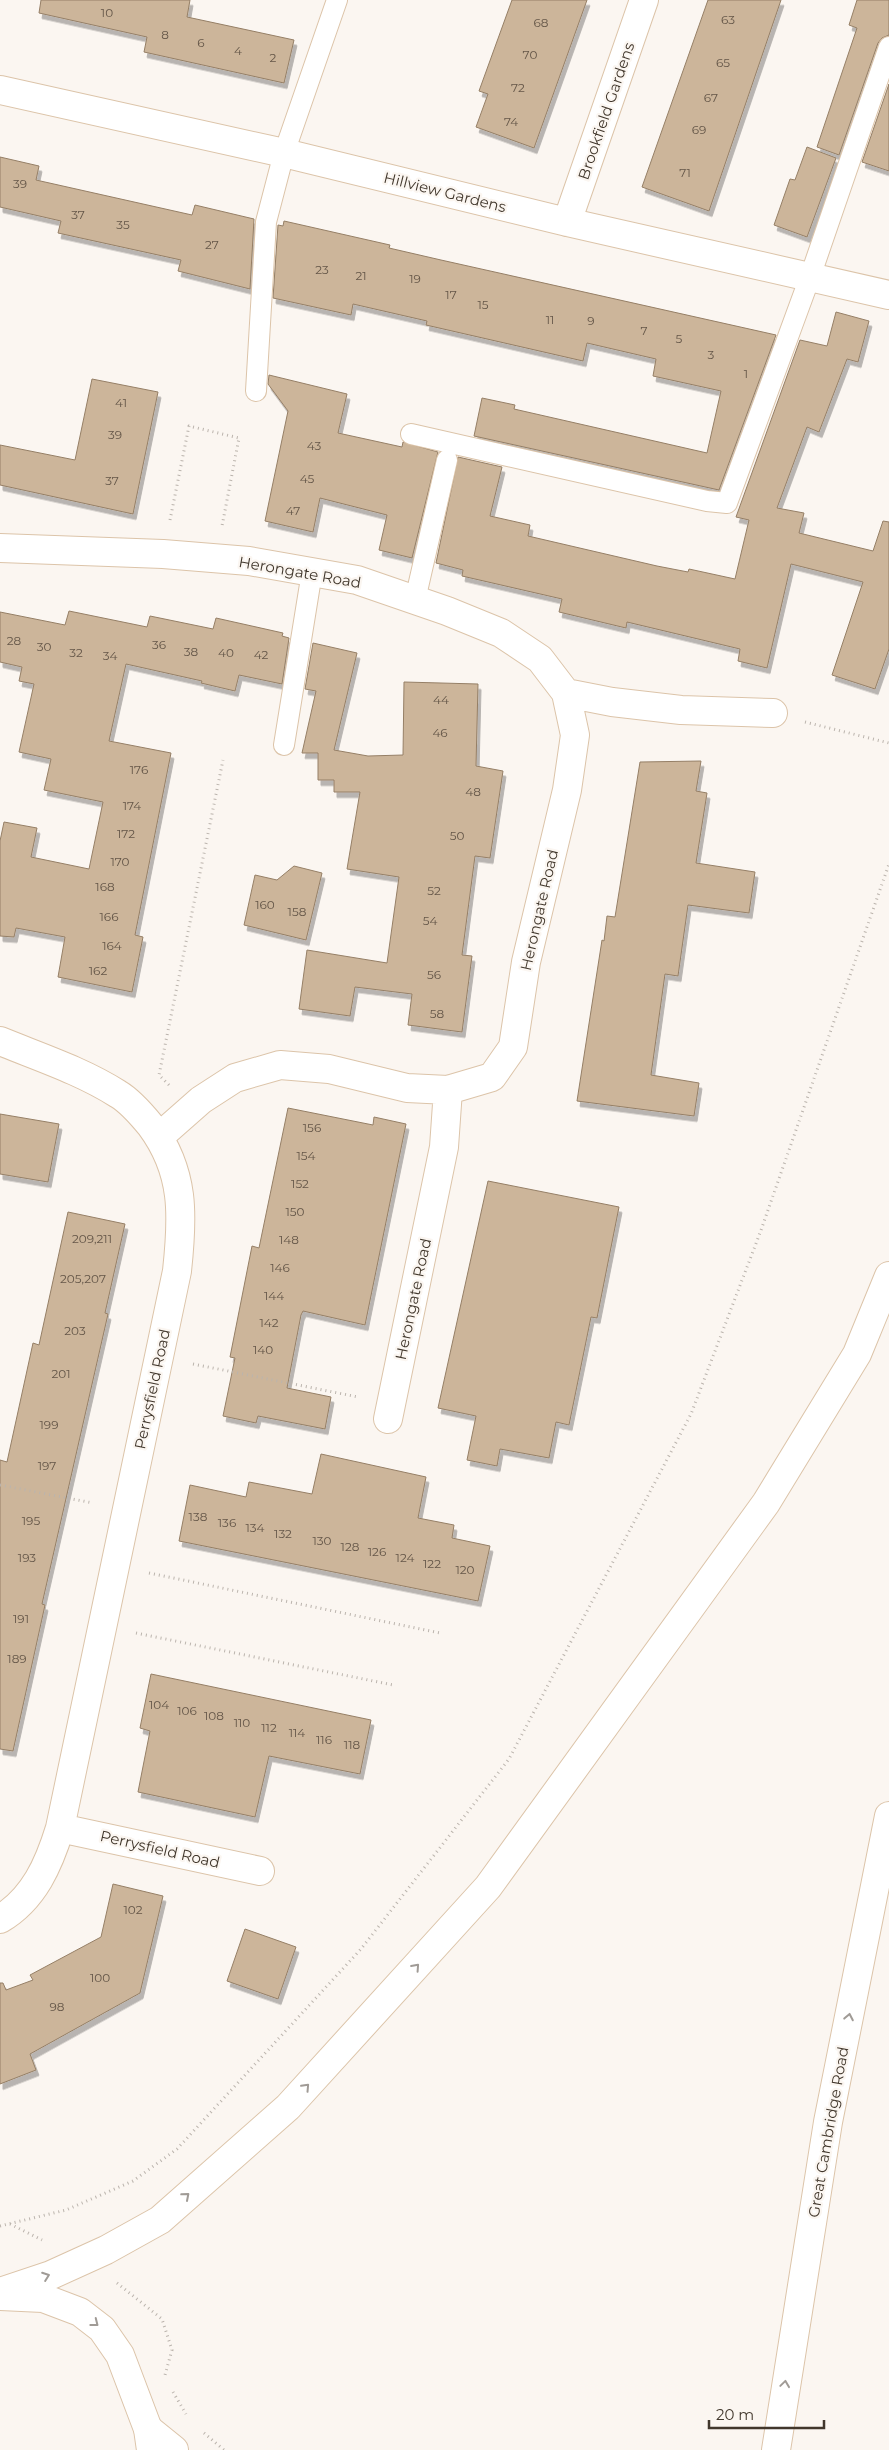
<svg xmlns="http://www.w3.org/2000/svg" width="889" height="2450" font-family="Montserrat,sans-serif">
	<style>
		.building { fill: #ccb59a; stroke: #957f66; filter: url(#shadow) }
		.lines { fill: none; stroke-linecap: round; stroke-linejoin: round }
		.lane-casing { stroke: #dcc4a9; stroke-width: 22 }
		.street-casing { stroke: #dcc4a9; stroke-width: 30 }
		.secondary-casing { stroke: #dcc4a9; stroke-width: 30 }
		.primary-casing { stroke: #dcc4a9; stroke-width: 30 }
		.highway-casing { stroke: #dcc4a9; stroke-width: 30 }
		.path { stroke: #bbb4ad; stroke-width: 3; stroke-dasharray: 1 4; stroke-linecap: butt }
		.lane { stroke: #fff; stroke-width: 20 }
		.street { stroke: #fff; stroke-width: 28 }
		.secondary { stroke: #fff; stroke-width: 28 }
		.primary { stroke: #fff; stroke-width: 28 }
		.highway { stroke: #fff; stroke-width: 28 }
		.oneway { stroke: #a09b96 }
		.labels { text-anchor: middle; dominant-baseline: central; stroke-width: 4.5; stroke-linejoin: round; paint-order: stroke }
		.number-label { font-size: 12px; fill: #645648 }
		.street-label { font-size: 15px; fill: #41372c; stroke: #fbf6f1 }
	</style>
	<defs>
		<filter id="shadow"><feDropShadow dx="3" dy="5.5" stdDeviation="0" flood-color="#0004"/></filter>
	</defs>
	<rect width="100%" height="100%" fill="#fbf6f1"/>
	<path class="building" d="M41,0H190L187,17L294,40L284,83L144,52L147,37L39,13Z
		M512,0H587L534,148L476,127L488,94L479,91Z
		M708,0H781L709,211L642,187Z
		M857,0H889V35L882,38L878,43L839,155L817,147L857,28L849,25Z
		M889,84V171L862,162Z
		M807,147L836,158L807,237L774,225L790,179L795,180Z
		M0,157L39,166L36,180L192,215L195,205L254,219L250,289L178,271L181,260L58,233L61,221L0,207Z
		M284,221L390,245L389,248L441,260L776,335L719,490L474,436L482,398L515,405L514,409L707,453L721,391L653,376L656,359L587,343L583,361L426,325L427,321L353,304L351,315L273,298L278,225L283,226Z
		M836,312L869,321L858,362L847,359L819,432L807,427L777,508L804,513L799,533L873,551L883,521L889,522V649L875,689L832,675L863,582L791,564L767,668L738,661L740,649L627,622L626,628L559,612L562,599L462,576L463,570L436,563L458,457L502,467L490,516L530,525L528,536L657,566L688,572L689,569L735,579L749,520L736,517L800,340L827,346Z
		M269,375L347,394L338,433L402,447L403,442L438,452L412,558L379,550L387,515L320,498L313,532L265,521L288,411L268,384Z
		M92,379L158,392L133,514L0,485V445L75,460Z
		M69,611L147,627L150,616L213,629L216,618L283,633L282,636L289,638L282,684L239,675L235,691L201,683L202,681L126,664L109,741L171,753L135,935L143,937L132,992L58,977L65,937L16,928L14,937L0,936V841L4,822L37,828L31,857L89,869L103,802L44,790L51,759L19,752L34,684L19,681L22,667L0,662V612L65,625Z
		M313,643L357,653L334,750L368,756L403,755L404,682L478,684L476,766L503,771L490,858L475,856L462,955L472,956L462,1032L408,1025L412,994L355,987L350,1016L299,1009L307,950L387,963L399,877L347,869L360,792H334V780H318V753H302L316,691L305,689Z
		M701,761L696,791L707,793L696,863L755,872L749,913L688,905L678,976L665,974L651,1075L699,1083L694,1116L577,1101L602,940L604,941L607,916L615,917L640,762Z
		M294,866L322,873L306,940L244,925L255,875L277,880Z
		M288,1108L373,1125L374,1117L406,1124L365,1325L303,1311L301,1315L287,1388L331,1397L325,1429L258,1416L256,1423L223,1416L235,1358L230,1357L252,1246L259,1248Z
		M0,1114L59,1124L48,1182L0,1174Z
		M488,1181L619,1207L597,1318L591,1317L569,1425L556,1422L549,1458L500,1449L497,1466L467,1460L476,1416L438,1408Z
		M68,1212L125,1224L105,1313L108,1314L42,1604L45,1605L13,1751L0,1749V1460L7,1462L33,1343L39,1345Z
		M321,1454L426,1477L418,1518L454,1525L452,1538L490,1546L478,1601L179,1541L190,1485L246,1497L249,1482L312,1494Z
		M151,1674L371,1720L360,1774L269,1756L255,1817L138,1792L150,1731L140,1728Z
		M113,1884L163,1896L140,1993L30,2054L36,2070L0,2084V1983H3L6,1990L33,1980L30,1975L101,1937Z
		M245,1929L296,1947L278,1999L227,1981Z"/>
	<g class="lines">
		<defs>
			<path id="lane" d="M256,391L266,222L284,153L337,0
				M411,434L707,501L727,503L810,277L889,47
				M415,600L447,460
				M284,745L312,572"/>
			<path id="street" d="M0,90L284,153L567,222L889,295
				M567,222L644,0
				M0,548L163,554L249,561L357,580L447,611L501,633L540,659L566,693L575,735L567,790L526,962L513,1047L492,1077L448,1090L407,1088L329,1069L280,1065L235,1078L201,1100L159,1137
				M566,693L612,702L681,710L773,713
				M0,1041C39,1057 82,1071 118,1094C130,1101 142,1115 151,1126C185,1172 183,1216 177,1271L60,1828C49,1864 34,1899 0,1919
				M388,1419L444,1147L448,1090
				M60,1828L260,1871"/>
			<path id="secondary" d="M148,2429L174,2450"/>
			<path id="primary" d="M0,2296L43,2298L80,2312L102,2329L120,2355L148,2429L151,2450"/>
			<path id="highway" d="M0,2292L51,2275L106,2250L160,2220L288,2107L488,1887L766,1503L857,1354L889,1276
				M776,2450L828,2122L889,1816"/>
		</defs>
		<use href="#lane" class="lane-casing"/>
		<use href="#street" class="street-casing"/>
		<use href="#secondary" class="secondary-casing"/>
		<use href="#primary" class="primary-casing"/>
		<use href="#highway" class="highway-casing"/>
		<path class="path" d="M170,520L189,426L239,438L222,526
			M805,722L889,743
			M169,1085L159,1075L223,760
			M193,1364L358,1397
			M0,1485L93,1503
			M149,1573L440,1633
			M136,1633L393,1685
			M10,2224L42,2240
			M0,2226L66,2210L133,2181L177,2149L361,1949L509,1759L691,1414L760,1233L889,864
			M117,2283L162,2319L172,2350L165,2375
			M173,2392L186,2414
			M204,2433L224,2450"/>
		<use href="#lane" class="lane"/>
		<use href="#street" class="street"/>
		<use href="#secondary" class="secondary"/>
		<use href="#primary" class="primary"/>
		<use href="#highway" class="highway"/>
	</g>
	<defs><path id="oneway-chevron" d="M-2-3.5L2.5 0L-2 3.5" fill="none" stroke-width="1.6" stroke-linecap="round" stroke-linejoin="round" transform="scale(1.25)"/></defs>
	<g class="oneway">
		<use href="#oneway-chevron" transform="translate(416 1967) rotate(-48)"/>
		<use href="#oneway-chevron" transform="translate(849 2017) rotate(-79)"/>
		<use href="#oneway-chevron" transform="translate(306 2087) rotate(-47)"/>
		<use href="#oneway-chevron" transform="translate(186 2196) rotate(-41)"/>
		<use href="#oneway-chevron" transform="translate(46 2276) rotate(-20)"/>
		<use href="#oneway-chevron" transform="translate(95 2323) rotate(38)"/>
		<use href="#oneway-chevron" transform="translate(785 2384) rotate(-82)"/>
	</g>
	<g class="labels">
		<g class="number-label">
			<text x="107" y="12">10</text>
			<text x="728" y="19">63</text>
			<text x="541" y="22">68</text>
			<text x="165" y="34">8</text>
			<text x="201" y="42">6</text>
			<text x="238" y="50">4</text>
			<text x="530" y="54">70</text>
			<text x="273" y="57">2</text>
			<text x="723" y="62">65</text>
			<text x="518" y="87">72</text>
			<text x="711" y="97">67</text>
			<text x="511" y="121">74</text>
			<text x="699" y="129">69</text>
			<text x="685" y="172">71</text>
			<text x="20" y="183">39</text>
			<text x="78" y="214">37</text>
			<text x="123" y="224">35</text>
			<text x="212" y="244">27</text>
			<text x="322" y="269">23</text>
			<text x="361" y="275">21</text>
			<text x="415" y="278">19</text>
			<text x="451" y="294">17</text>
			<text x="483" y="304">15</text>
			<text x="550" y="319">11</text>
			<text x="591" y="320">9</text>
			<text x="644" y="330">7</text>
			<text x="679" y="338">5</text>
			<text x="711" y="354">3</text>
			<text x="746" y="373">1</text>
			<text x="121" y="402">41</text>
			<text x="115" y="434">39</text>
			<text x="314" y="445">43</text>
			<text x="307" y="478">45</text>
			<text x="112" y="480">37</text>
			<text x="293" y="510">47</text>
			<text x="14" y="640">28</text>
			<text x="159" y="644">36</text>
			<text x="44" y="646">30</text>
			<text x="191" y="651">38</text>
			<text x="76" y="652">32</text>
			<text x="226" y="652">40</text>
			<text x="261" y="654">42</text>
			<text x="110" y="655">34</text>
			<text x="441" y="699">44</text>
			<text x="440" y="732">46</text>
			<text x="139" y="769">176</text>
			<text x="473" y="791">48</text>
			<text x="132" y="805">174</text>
			<text x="126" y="833">172</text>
			<text x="457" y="835">50</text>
			<text x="120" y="861">170</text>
			<text x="105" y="886">168</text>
			<text x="434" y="890">52</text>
			<text x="265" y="904">160</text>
			<text x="297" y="911">158</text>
			<text x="109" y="916">166</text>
			<text x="430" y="920">54</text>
			<text x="112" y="945">164</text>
			<text x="98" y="970">162</text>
			<text x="434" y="974">56</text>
			<text x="437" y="1013">58</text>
			<text x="312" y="1127">156</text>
			<text x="306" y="1155">154</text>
			<text x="300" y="1183">152</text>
			<text x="295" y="1211">150</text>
			<text x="92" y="1238">209,211</text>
			<text x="289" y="1239">148</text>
			<text x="280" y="1267">146</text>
			<text x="83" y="1278">205,207</text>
			<text x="274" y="1295">144</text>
			<text x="269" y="1322">142</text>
			<text x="75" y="1330">203</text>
			<text x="263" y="1349">140</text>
			<text x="61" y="1373">201</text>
			<text x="49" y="1424">199</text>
			<text x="47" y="1465">197</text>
			<text x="198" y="1516">138</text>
			<text x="31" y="1520">195</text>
			<text x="227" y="1522">136</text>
			<text x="255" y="1527">134</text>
			<text x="283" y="1533">132</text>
			<text x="322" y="1540">130</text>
			<text x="350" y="1546">128</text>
			<text x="377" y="1551">126</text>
			<text x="27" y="1557">193</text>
			<text x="405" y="1557">124</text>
			<text x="432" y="1563">122</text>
			<text x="465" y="1569">120</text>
			<text x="21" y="1618">191</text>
			<text x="17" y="1658">189</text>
			<text x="159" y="1704">104</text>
			<text x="187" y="1710">106</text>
			<text x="214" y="1715">108</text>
			<text x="242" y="1722">110</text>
			<text x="269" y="1727">112</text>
			<text x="297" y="1732">114</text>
			<text x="324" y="1739">116</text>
			<text x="352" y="1744">118</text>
			<text x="133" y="1909">102</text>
			<text x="100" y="1977">100</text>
			<text x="57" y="2006">98</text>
		</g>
		<g class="street-label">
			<text transform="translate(606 111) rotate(-71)">Brookfield Gardens</text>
			<text transform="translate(445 192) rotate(14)">Hillview Gardens</text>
			<text transform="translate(300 572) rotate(10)">Herongate Road</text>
			<text transform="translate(539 910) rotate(-77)">Herongate Road</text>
			<text transform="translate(413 1299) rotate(-78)">Herongate Road</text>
			<text transform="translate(152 1389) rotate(-78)">Perrysfield Road</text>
			<text transform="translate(160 1849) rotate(13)">Perrysfield Road</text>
			<text transform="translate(828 2132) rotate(-80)">Great Cambridge Road</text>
		</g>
	</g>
	<path d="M709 2420v8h115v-8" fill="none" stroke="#41372c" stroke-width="2.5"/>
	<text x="716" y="2420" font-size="15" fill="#41372c" stroke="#fbf6f1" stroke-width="4" paint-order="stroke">20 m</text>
</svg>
